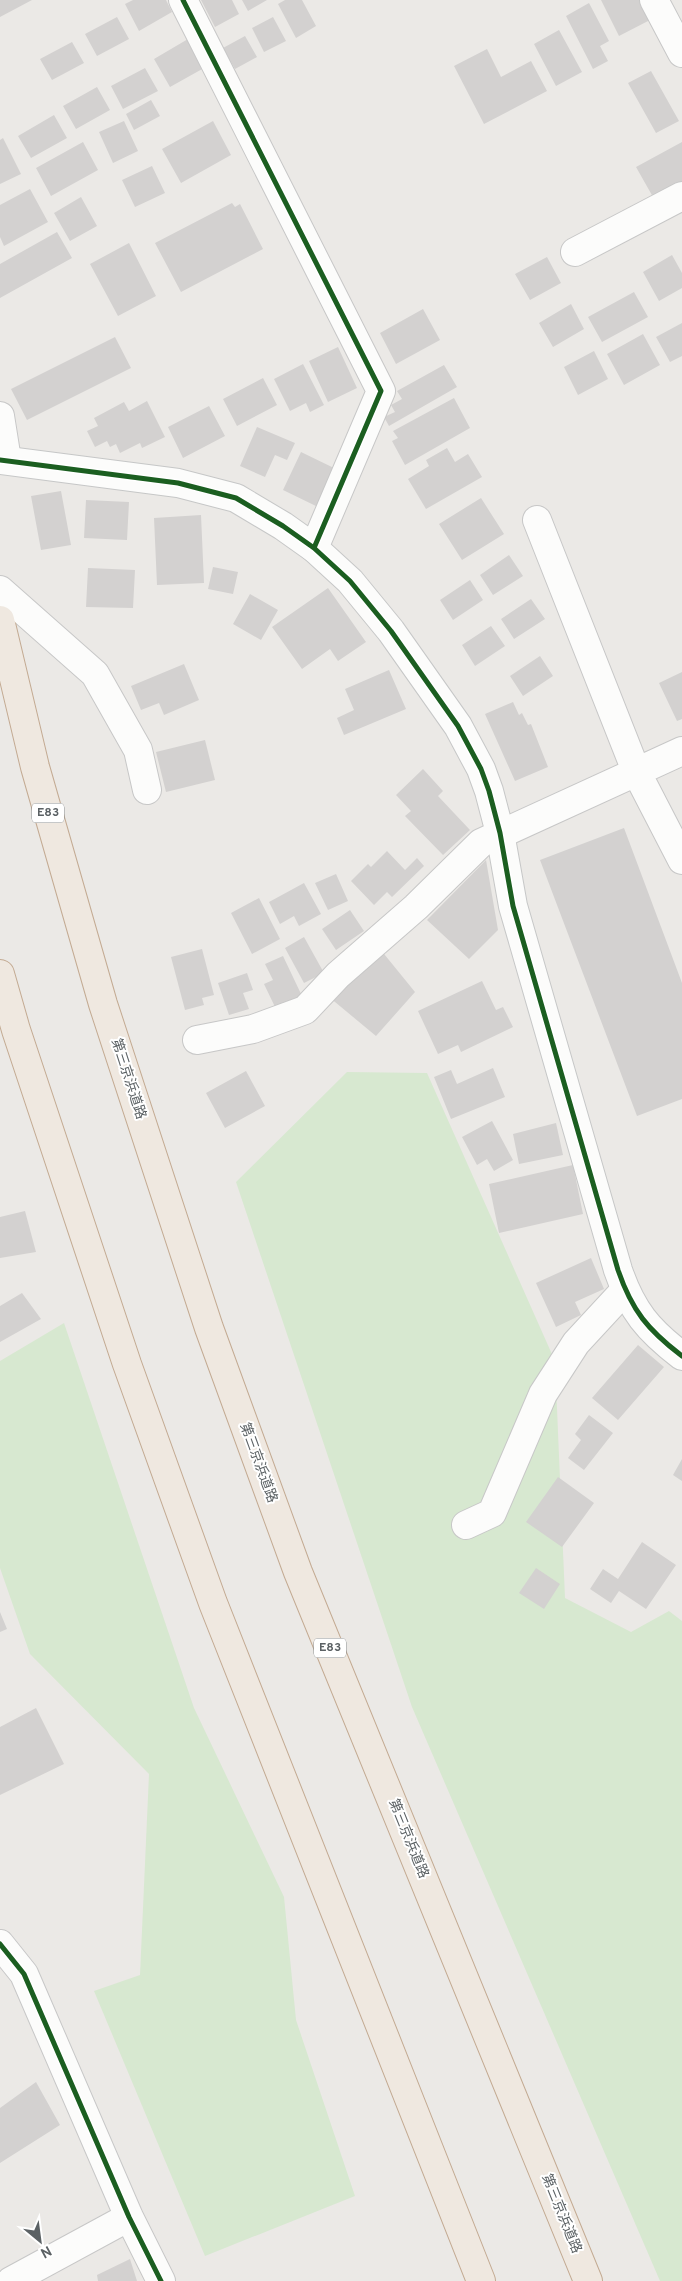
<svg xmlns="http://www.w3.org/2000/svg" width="682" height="2281" font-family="Overpass,'Noto Sans JP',sans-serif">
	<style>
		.green { fill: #d7e8d0 }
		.building { fill: #d3d1d0 }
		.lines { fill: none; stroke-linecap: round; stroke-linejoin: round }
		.street-casing { stroke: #c7c7c7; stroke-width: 30 }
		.secondary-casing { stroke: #c6c7c7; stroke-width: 30 }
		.highway-casing { stroke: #c3aa92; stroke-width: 30 }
		.street { stroke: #fcfcfb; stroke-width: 28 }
		.secondary { stroke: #fcfcfb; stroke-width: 28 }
		.highway { stroke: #efe8e0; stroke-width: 28 }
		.cycleway-casing { stroke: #fff; stroke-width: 8 }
		.cycleway { stroke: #1b5e20; stroke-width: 5 }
		.labels { text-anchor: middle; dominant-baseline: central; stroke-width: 4; stroke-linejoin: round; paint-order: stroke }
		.shield { fill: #fff; stroke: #8c9092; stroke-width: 1 }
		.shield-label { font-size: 12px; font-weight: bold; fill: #5b6164 }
		.street-label { font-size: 14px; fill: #5b6164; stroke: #fff }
	</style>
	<rect width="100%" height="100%" fill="#ebe9e6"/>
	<path class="green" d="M347,1072L427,1073L555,1361L565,1598L631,1632L669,1611L682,1621V2281H660L412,1707L236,1182Z
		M64,1323L194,1708L284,1897L296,2020L355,2196L205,2256L94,1991L140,1975L149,1774L30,1654L0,1568V1361Z"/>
	<path class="building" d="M0,0H32L0,17Z
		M133,0H166L172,12L139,31L125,4Z
		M201,0H232L239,14L215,27Z
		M242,0H267L248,11Z
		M285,0H302L316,26L296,38L278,4Z
		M601,0H640L650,20L619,36Z
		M589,3L609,41L600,46L608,61L593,69L566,16Z
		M117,17L129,39L97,56L85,34Z
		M273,17L286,41L264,52L252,28Z
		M559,30L582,72L556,86L534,44Z
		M245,36L257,57L235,69L223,48Z
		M188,39L204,68L170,87L154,59Z
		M72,42L84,63L52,80L40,59Z
		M487,49L501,77L531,61L547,91L484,124L454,66Z
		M145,68L158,91L123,109L111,86Z
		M651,71L679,121L656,133L628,83Z
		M97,87L110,110L76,129L63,106Z
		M151,100L160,116L134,130L126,114Z
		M54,115L67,138L31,158L18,136Z
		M124,121L138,151L113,163L99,132Z
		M213,121L231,155L181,183L162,149Z
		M3,138L21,174L0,184V140Z
		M83,142L98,170L51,196L36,168Z
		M682,142V181L653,197L636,167Z
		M152,166L165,193L135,207L122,180Z
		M30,189L48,222L4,246L0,237V205Z
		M81,197L97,226L70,241L54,213Z
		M232,203L235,207L240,204L263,249L181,292L155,243Z
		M57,232L72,258L0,298V264Z
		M129,243L156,296L118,316L90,264Z
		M672,255L682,273V288L659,301L643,272Z
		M547,257L561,283L530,300L515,274Z
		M634,292L648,317L602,342L588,317Z
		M571,304L584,329L553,347L539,323Z
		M423,309L440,340L396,364L380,333Z
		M682,323V356L670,362L656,337Z
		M643,334L660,365L624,385L607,354Z
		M115,337L131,368L27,420L11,389Z
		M338,347L357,388L328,402L309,361Z
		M594,351L608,379L578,395L564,367Z
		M303,364L324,405L310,412L306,403L290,411L274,379Z
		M444,365L457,387L389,426L384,417L395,412L391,405L402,399L397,391Z
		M263,378L277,405L237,426L223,399Z
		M454,398L470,428L405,465L392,441L398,438L393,431Z
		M147,401L165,437L142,448L140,443L120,453L116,444L110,447L107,441L95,447L87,431L98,426L94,418L124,402L129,411Z
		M209,406L225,436L183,458L168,427Z
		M257,427L295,443L287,460L275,455L265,477L240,466Z
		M447,448L455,462L468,454L482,477L426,509L408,479L429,466L426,460Z
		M301,452L336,469L318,507L283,490Z
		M61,491L71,545L41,550L31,496Z
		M481,498L504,534L462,560L439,524Z
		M86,500L129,502L127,540L84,538Z
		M201,515L204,583L157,585L154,518Z
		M509,555L523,576L493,595L480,575Z
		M213,567L238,572L233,594L208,589Z
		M88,568L135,570L133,608L86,607Z
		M470,580L483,600L453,620L440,600Z
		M328,588L366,642L338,661L330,649L302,669L272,627Z
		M250,594L278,610L261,640L233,624Z
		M531,599L545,619L514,639L501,619Z
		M491,626L505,646L475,666L462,645Z
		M540,656L553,676L523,696L510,676Z
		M184,664L199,700L164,715L159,703L141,710L131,686Z
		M389,670L406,709L344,735L337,718L354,710L345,689Z
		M682,672V719L677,721L659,683Z
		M513,702L519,715L522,713L528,725L531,724L548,767L515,781L485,714Z
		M205,740L215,780L166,792L156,752Z
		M423,769L443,791L438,796L470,830L443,855L405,816L411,811L396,795Z
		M624,828L682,983V1099L637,1116L540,860Z
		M387,851L405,870L417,858L424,866L392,897L387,892L374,905L351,881L368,864L371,867Z
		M486,860L498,930L469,959L427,920Z
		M336,874L348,901L328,910L315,883Z
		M304,883L321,914L299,926L294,916L280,924L269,902Z
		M259,898L280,939L252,954L231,913Z
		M350,910L364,931L336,950L322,929Z
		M304,937L324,973L304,983L285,948Z
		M202,949L214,995L202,998L204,1005L185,1010L171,957Z
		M380,949L415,992L376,1036L329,997Z
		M283,956L302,996L276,1009L264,984L273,980L265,964Z
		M247,973L253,990L243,993L249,1009L229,1015L218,983Z
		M482,981L496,1010L503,1007L513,1027L461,1052L458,1045L438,1054L418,1011Z
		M493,1068L505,1097L451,1119L434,1077L451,1070L457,1084Z
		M246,1071L265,1106L225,1128L206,1093Z
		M492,1121L513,1160L494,1171L487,1159L477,1165L462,1137Z
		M556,1123L563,1155L519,1164L513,1134Z
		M573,1165L583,1214L499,1233L489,1184Z
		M25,1211L36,1252L0,1258V1217Z
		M591,1258L604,1289L575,1302L581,1315L556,1327L536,1283Z
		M22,1293L41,1319L0,1342V1306Z
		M638,1345L664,1367L618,1420L592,1398Z
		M589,1415L613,1433L584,1470L568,1458L581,1440L575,1434Z
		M682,1459V1481L673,1475Z
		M558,1477L594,1503L562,1547L526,1522Z
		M642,1542L676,1565L646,1609L619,1591L611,1603L590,1589L603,1569L618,1579Z
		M536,1568L560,1584L544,1609L519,1593Z
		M0,1612L7,1629L0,1632Z
		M36,1708L64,1764L0,1795V1727Z
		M36,2082L60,2125L0,2163V2108Z
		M130,2259L137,2281H98L97,2275Z"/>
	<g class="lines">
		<defs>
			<path id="street" d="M183,0L381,391L314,548
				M654,0L682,53
				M575,252L682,196
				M0,416L7,460
				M537,520L636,771L682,860
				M0,590L95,674L138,750L147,790
				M197,1040L253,1029L305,1010L338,975L416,907L481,843L682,751
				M466,1525L492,1513L543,1394L576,1343L625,1290
				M0,1944L24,1974L129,2217L161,2281
				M11,2281L129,2217"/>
			<path id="secondary" d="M0,460L178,483L236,498L283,526L314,548L350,581L391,631L458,726L481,769L489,791L500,833L513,906L618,1270C632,1311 648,1330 682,1356"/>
			<path id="highway" d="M0,620L35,767L103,1004L209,1328L298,1572L588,2281
				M0,974L16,1030L127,1364L213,1603L481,2281"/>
		</defs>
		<use href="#street" class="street-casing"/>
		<use href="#secondary" class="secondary-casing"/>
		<use href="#highway" class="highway-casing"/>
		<use href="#street" class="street"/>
		<use href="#secondary" class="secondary"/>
		<use href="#highway" class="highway"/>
		<defs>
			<path id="cycleway" d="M183,0L381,391L314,548
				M0,460L178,483L236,498L283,526L314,548L350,581L391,631L458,726L481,769L489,791L500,833L513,906L618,1270C632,1311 648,1330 682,1356
				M0,1944L24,1974L129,2217L161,2281"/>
		</defs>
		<use href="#cycleway" class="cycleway-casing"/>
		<use href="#cycleway" class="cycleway"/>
	</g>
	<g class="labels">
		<g class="shield">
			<rect x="32" y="803.5" width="32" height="19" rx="4"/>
			<rect x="314" y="1638.5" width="32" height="19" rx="4"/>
		</g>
		<g class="shield-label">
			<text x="48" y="813">E83</text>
			<text x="330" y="1648">E83</text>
		</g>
		<g class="street-label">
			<text transform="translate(128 1079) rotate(72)">第三京浜道路</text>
			<text transform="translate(258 1463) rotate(70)">第三京浜道路</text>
			<text transform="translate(408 1839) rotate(68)">第三京浜道路</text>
			<text transform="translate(561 2214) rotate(68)">第三京浜道路</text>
		</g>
	</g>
	<g transform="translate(40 2241) rotate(151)" stroke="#ffffff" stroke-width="4" paint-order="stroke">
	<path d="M0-4L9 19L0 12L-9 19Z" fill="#5b6164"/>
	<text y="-8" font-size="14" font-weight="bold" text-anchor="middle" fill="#5b6164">N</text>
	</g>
</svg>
